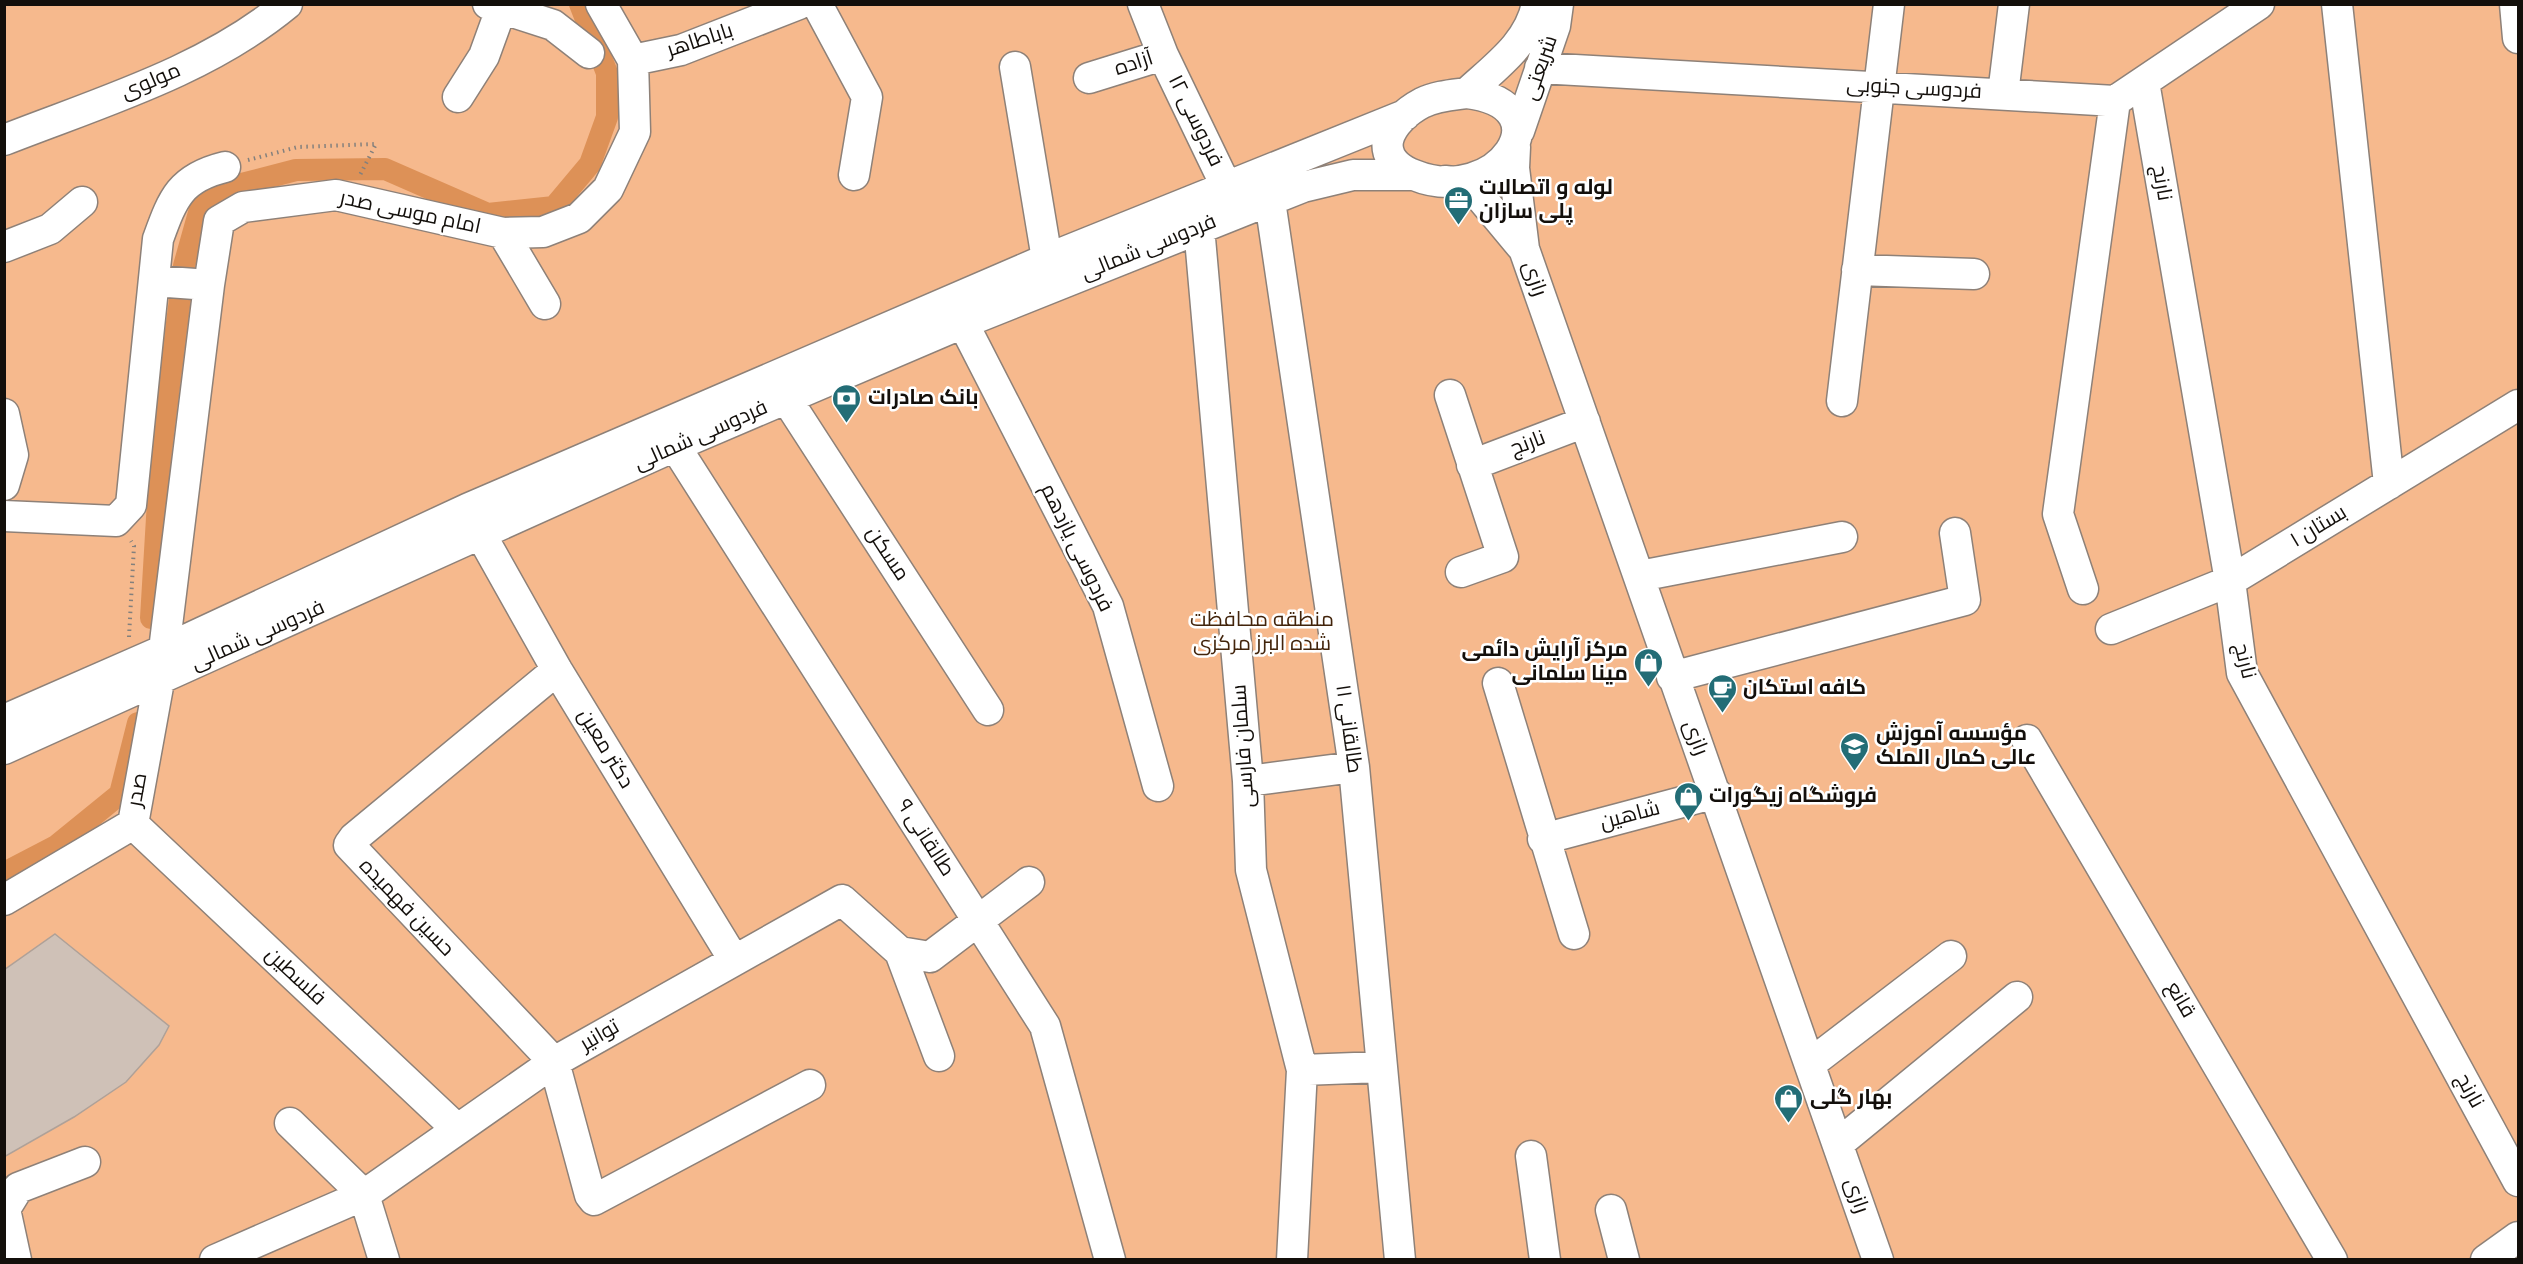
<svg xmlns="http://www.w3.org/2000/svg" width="2523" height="1264" font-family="Overpass,Cairo,sans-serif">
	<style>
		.green { fill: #f6b98d }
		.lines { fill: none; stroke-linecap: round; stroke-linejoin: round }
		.canal { stroke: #dd9157; stroke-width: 22 }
		.building { fill: #cfc1b7; stroke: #afa198; stroke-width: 1.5 }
		.minor-casing { stroke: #8e8178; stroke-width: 33 }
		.path { stroke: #83807d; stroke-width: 4; stroke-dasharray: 1.5 4.5; stroke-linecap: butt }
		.minor { stroke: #fff; stroke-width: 30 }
		.labels { text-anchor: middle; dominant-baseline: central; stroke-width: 5; stroke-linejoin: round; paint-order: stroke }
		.street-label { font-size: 21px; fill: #130f0b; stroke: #fff }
		.poi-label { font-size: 21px; font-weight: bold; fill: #130f0b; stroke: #fff; text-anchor: start }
		.park-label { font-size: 21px; fill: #42240b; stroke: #fff }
	</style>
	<rect width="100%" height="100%" fill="#fdfaf8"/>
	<path class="green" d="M5,5H2518V1259L5,1260Z"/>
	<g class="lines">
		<path class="canal" d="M184,266L200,209L222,189L296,170L385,169L488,214L554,207L590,164L607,117V73L580,4
			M151,618L161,451L180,299
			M4,873L56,846L120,794L138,723"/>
	</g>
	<path class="building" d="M55,934L169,1026L159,1045L126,1082L74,1117L4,1157V970Z"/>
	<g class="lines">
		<defs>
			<path id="minor" d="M488,4L553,25L589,53
				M817,4L867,97L854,175
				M2337,4L2389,484
				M2515,4L2518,38
				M1163,55L1227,188
				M633,60L681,50L799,4
				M1015,67L1047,259
				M1540,68L2115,101L2259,4
				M1089,78L1163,55L1143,4
				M2144,82L2230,581L2242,673L2518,1181
				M1467,93C1569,106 1497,209 1414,175C1369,157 1388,121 1422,103C1436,96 1452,95 1467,93Z
				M1467,93C1495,67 1529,44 1537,4
				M2003,94L2014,4
				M458,97L484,56L501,9
				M1519,131L1555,26L1558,4
				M4,140C101,102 206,71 287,4
				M1515,147L1514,168L1524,249L1878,1260
				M1445,181L1463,183L1482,199L1522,247
				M1270,201L1354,767L1400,1260
				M1199,227L1248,781L1251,870L1302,1070L1292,1260
				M503,233L545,304
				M4,247L50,229L82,202
				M1857,270L1974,274
				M154,281L209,285
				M963,323L1108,606L1158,786
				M1450,395L1503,557L1461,572
				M786,398L988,710
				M1842,401L1889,4
				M4,414L13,455L4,485
				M675,446L1045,1026L1110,1260
				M1472,465L1585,422
				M4,516L116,521L131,505L158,239C173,198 180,178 225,167
				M471,517L557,670L734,960
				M1640,576L1842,537
				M2083,589L2058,514L2115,101
				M2111,629L2230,581L2518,405
				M164,650L209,285L219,221L243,207L336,195L503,233L543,232L579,218L608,189L635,132L633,60L601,4
				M557,670L354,838L349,845L554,1062L590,1195L594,1200L810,1085
				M1672,677L1965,600L1955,533
				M1498,683L1574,934
				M4,720L164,650L467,509L1047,259L1405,115
				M2027,740L2332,1260
				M4,749L675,446L963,323L1303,187L1353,175H1413
				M1248,781L1354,767
				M133,824L457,1129
				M1543,839L1716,793
				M4,900L133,824L159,681
				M900,952L939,1056
				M1810,1064L1951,956
				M1302,1070L1381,1067
				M290,1123L364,1195L384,1260
				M1838,1144L2017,997
				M1531,1156L1545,1260
				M1611,1210L1624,1260
				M16,1260L5,1209L18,1188L85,1162
				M215,1260L364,1195L554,1062L842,900L900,952L930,957L1029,882
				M2486,1260L2518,1237"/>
		</defs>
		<use href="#minor" class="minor-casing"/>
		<path class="path" d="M248,160L298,147L376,144L360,175
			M129,637L134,546L131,541"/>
		<use href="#minor" class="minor"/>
	</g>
	<defs>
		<symbol id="office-pin" viewBox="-11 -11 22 30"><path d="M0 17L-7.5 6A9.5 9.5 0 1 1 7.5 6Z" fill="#236d76" stroke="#fff"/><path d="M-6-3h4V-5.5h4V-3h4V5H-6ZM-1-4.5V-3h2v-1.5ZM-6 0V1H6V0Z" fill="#fff"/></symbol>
		<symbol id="bank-pin" viewBox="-11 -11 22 30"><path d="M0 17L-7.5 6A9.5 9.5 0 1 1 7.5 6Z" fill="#236d76" stroke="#fff"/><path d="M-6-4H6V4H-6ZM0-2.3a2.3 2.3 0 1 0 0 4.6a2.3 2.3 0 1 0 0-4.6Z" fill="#fff"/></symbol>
		<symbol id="shop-pin" viewBox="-11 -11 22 30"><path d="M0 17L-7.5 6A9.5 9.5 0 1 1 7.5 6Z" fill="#236d76" stroke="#fff"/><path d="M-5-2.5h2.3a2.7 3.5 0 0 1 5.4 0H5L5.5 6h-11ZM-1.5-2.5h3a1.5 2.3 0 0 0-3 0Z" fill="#fff"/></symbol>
		<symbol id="cafe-pin" viewBox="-11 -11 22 30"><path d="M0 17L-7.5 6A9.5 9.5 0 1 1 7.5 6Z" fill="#236d76" stroke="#fff"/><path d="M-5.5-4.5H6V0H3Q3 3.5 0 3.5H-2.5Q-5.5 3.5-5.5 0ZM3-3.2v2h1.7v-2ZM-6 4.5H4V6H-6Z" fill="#fff"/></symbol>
		<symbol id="university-pin" viewBox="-11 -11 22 30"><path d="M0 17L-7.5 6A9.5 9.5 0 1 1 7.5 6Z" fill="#236d76" stroke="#fff"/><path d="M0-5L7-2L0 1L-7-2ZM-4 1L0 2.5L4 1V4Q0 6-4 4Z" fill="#fff"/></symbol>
	</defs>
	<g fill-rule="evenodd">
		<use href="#office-pin" x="1442" y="184" width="33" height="45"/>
		<use href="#bank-pin" x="830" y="382" width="33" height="45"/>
		<use href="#shop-pin" x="1632" y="646" width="33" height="45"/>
		<use href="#cafe-pin" x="1706" y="672" width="33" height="45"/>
		<use href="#university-pin" x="1838" y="730" width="33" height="45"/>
		<use href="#shop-pin" x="1672" y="780" width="33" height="45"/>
		<use href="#shop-pin" x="1772" y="1082" width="33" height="45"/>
	</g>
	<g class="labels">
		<g class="street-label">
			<text transform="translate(700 41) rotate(-18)">باباطاهر</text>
			<text transform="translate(1134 64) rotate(-18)">آزاده</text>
			<text transform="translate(1541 68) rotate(-71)">شریعتی</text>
			<text transform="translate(151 82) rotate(-23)">مولوی</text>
			<text transform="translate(1914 89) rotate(3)">فردوسی جنوبی</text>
			<text transform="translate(1195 121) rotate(64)">فردوسی ۱۲</text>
			<text transform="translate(2161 183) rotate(80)">نارنج</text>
			<text transform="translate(410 213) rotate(12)">امام موسی صدر</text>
			<text transform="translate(1149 248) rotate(-22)">فردوسی شمالی</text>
			<text transform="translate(1534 279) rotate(71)">رازی</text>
			<text transform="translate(701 436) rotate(-24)">فردوسی شمالی</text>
			<text transform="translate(1528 444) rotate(-21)">نارنج</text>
			<text transform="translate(2319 527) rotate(-31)">بستان ۱</text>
			<text transform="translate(1076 548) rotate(64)">فردوسی یازدهم</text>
			<text transform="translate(887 554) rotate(57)">مسکن</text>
			<text transform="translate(258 636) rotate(-24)">فردوسی شمالی</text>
			<text transform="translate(2244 661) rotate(76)">نارنج</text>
			<text transform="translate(1348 729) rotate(82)">طالقانی ۱۱</text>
			<text transform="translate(1695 738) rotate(69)">رازی</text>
			<text transform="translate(1244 746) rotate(-94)">سلمان فارسی</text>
			<text transform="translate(605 749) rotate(59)">دکتر معین</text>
			<text transform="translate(138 790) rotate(-80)">صدر</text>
			<text transform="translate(1630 816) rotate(-15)">شاهین</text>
			<text transform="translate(925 838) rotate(57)">طالقانی ۹</text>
			<text transform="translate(406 908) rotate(46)">حسین فهمیده</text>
			<text transform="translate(295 977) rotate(43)">فلسطین</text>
			<text transform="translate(2180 1000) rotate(60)">قانع</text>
			<text transform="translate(600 1036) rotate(-30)">توانیر</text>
			<text transform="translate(2469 1091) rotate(61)">نارنج</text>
			<text transform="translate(1856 1196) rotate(71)">رازی</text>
		</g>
		<g class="poi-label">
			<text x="1479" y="188">لوله و اتصالات<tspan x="1479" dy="24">پلی سازان</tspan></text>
			<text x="868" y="398">بانک صادرات</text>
			<text x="1628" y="650" text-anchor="end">مرکز آرایش دائمی<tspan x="1628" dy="24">مینا سلمانی</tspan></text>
			<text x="1743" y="688">کافه استکان</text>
			<text x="1876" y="734">مؤسسه آموزش<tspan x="1876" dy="24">عالی کمال الملک</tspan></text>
			<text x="1709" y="796">فروشگاه زیگورات</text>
			<text x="1810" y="1098">بهار گلی</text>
		</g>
		<g class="park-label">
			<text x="1262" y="620">منطقه محافظت<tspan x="1262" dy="24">شده البرز مرکزی</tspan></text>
		</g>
	</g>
	<rect width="2523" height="1264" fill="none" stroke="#130f0b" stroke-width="12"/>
</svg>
